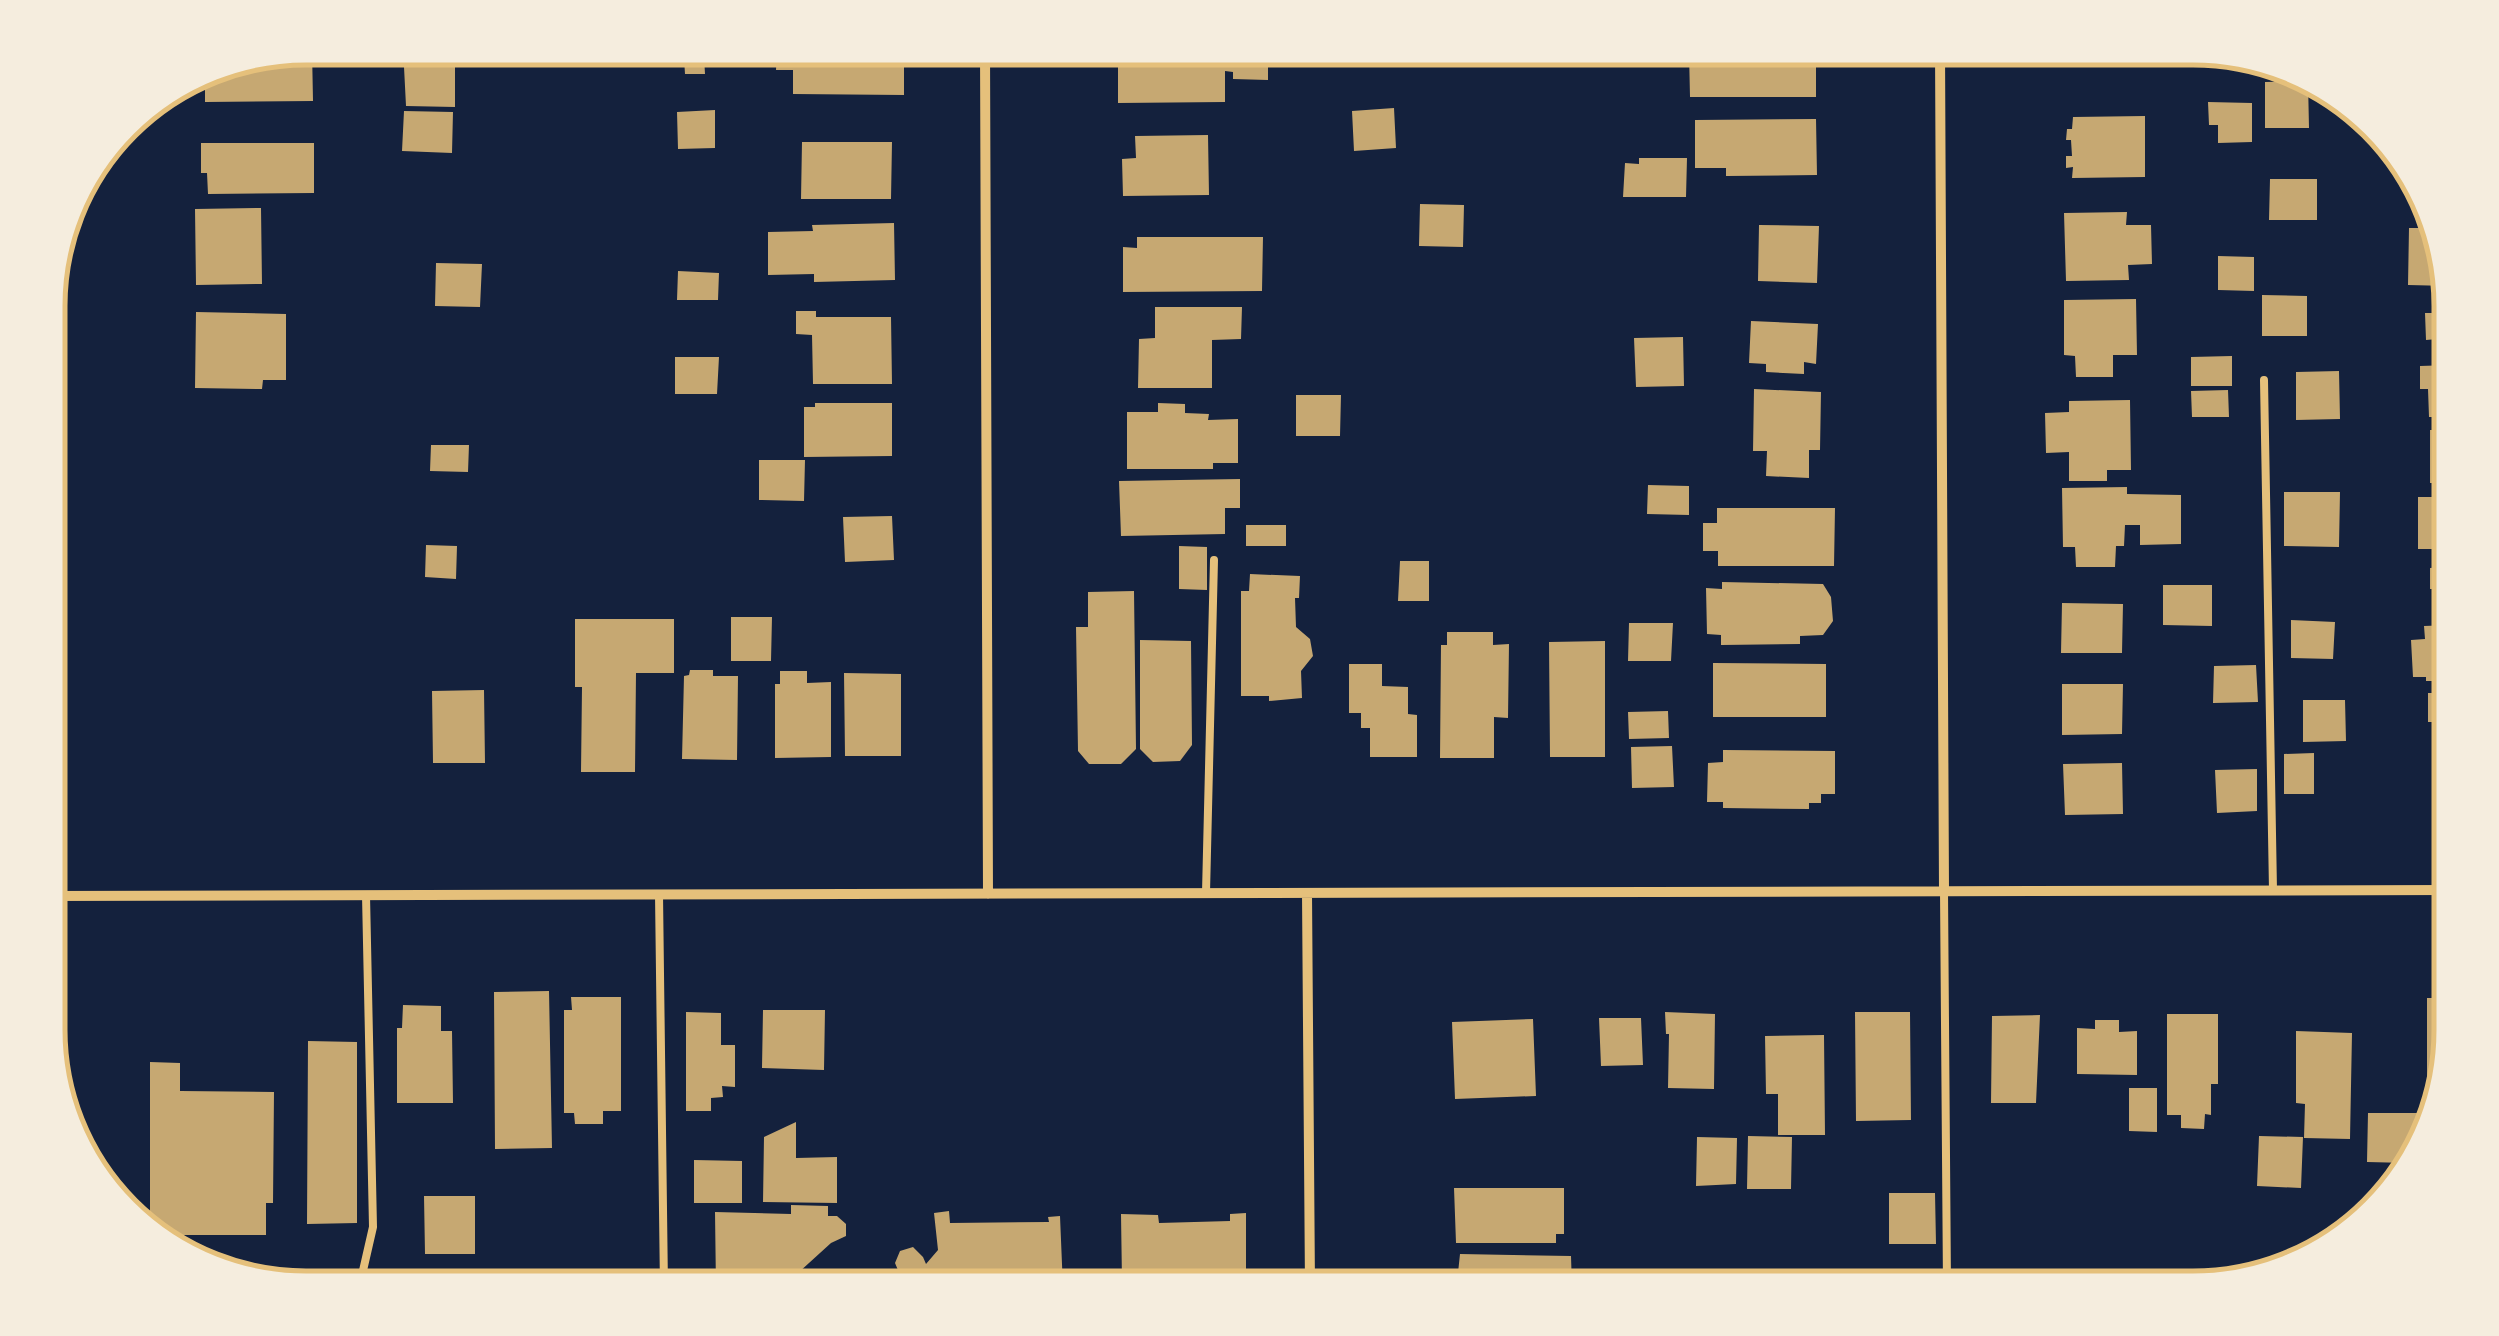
<svg xmlns="http://www.w3.org/2000/svg" width="2499" height="1336" font-family="'Source Serif 4',serif">
	<style>
		.building { fill: #c6a872 }
		.lines { fill: none; stroke-linecap: round; stroke-linejoin: round }
		.service { stroke: #e5c07b; stroke-width: 8 }
		.minor { stroke: #e5c07b; stroke-width: 10 }
		.rim { fill: none; stroke: #e5c07b; stroke-width: 5 }
	</style>
	<rect width="100%" height="100%" fill="#14213d"/>
	<path class="building" d="M679,48H718V55L704,56L705,74H685L684,58L679,59Z
		M777,48H894V58L904,59V95L793,94V70H776Z
		M1118,48H1268V80L1233,79V72L1225,71V102L1118,103Z
		M1356,48H1392V58L1357,59Z
		M1706,48H1816V97H1690L1689,52L1706,51Z
		M300,49H312L313,101L205,102V69L208,67Z
		M455,66V107L406,106L404,67Z
		M2308,81L2309,128H2265V82Z
		M2208,102L2252,103V142L2218,143V125H2209Z
		M1394,108L1396,148L1354,151L1352,111Z
		M715,110V148L678,149L677,112Z
		M404,111L453,112L452,153L402,151Z
		M2145,116V177L2072,178L2073,167L2066,168V156H2072L2071,140H2066L2067,129H2072L2073,117Z
		M1816,119L1817,175L1726,176V168H1695V120Z
		M1208,135L1209,195L1123,196L1122,159L1136,158L1135,136Z
		M802,142H892L891,199H801Z
		M201,143H314V193L208,194L207,173H201Z
		M1639,158H1687L1686,197H1623L1625,163L1639,164Z
		M2270,179H2317V220H2269Z
		M2414,179L2426,212H2413Z
		M1420,204L1464,205L1463,247L1419,246Z
		M261,208L262,284L196,285L195,209Z
		M2127,212L2126,225H2151L2152,264L2128,265L2129,280L2066,281L2064,213Z
		M894,223L895,280L814,282V274L768,275V232L813,231L812,225Z
		M1759,225L1819,226L1817,283L1758,281Z
		M2409,228H2432L2449,273V286L2408,285Z
		M1137,237H1263L1262,291L1123,292V247L1137,248Z
		M2218,256L2254,257V291L2218,290Z
		M436,263L482,264L480,307L435,306Z
		M678,271L719,273L718,300H677Z
		M2262,295L2307,296V336H2262Z
		M2136,299L2137,355H2113V377H2076L2075,356L2064,355V300Z
		M2438,302H2449L2450,354L2438,355V339L2426,340L2425,313H2438Z
		M1155,307H1242L1241,339L1212,340V388H1138L1139,339L1155,338Z
		M796,311H816V317H891L892,384H813L812,335L796,334Z
		M196,312L286,314V380H263L262,389L195,388Z
		M1751,321L1818,324L1816,364L1804,362V374L1766,372V364L1749,363Z
		M1683,337L1684,386L1636,387L1634,338Z
		M2232,356V386H2191V357Z
		M675,357H719L717,394H675Z
		M2450,365V417H2429L2428,389H2420V366Z
		M2339,371L2340,419L2296,420V372Z
		M1754,389L1821,392L1820,450H1809V478L1766,476L1767,451H1753Z
		M2228,390L2229,417H2192L2191,391Z
		M1296,395H1341L1340,436H1296Z
		M2130,400L2131,470H2107V481H2069V452L2046,453L2045,413L2069,412V401Z
		M815,403H892V456L804,457V407H815Z
		M1158,403L1185,404V413L1209,414L1208,420L1238,419V463H1213V469H1127V412H1158Z
		M2430,430H2450V483H2430Z
		M431,445H469L468,472L430,471Z
		M759,460H805L804,501L759,500Z
		M1240,479V508H1225V534L1121,536L1119,481Z
		M1648,485L1689,486V515L1647,514Z
		M2127,487V494L2181,495V544L2140,545V525H2125L2124,546H2116L2115,567H2076L2075,547H2063L2062,488Z
		M2284,492H2340L2339,547L2284,546Z
		M2418,497H2450V549H2418Z
		M1717,508H1835L1834,566H1718V551H1703V523H1717Z
		M892,516L894,560L845,562L843,517Z
		M1246,525H1286V546H1246Z
		M426,545L457,546L456,579L425,577Z
		M1179,546L1207,547V590L1179,589Z
		M1400,561H1429V601H1398Z
		M2443,563H2450V616H2445L2444,589H2430V568L2443,567Z
		M1250,574L1300,576L1299,598H1295L1296,627L1310,639L1313,656L1301,671L1302,698L1269,701V696H1241V591H1249Z
		M1722,582L1823,584L1831,597L1833,621L1823,635L1800,636V644L1721,645V635L1707,634L1706,588L1722,589Z
		M2163,585H2212V626L2163,625Z
		M1134,591L1136,749L1121,764H1089L1078,751L1076,627H1088V592Z
		M2062,603L2123,604L2122,653H2061Z
		M731,617H772L771,661H731Z
		M575,619H674V673H636L635,772H581L582,687H575Z
		M2291,620L2335,622L2333,659L2291,658Z
		M1629,623H1673L1671,661H1628Z
		M2450,625L2451,681H2426V677H2413L2411,640L2425,639L2424,626Z
		M1447,632H1493V645L1509,644L1508,718L1494,717V758H1440L1441,645H1447Z
		M1140,640L1191,641L1192,745L1180,761L1153,762L1140,749Z
		M1605,641V757H1550L1549,642Z
		M1713,663L1826,664V717H1713Z
		M1349,664H1382V686L1408,687V714L1417,715V757H1370V728H1361V713H1349Z
		M2256,665L2258,702L2213,703L2214,666Z
		M690,670H713V676H738L737,760L682,759L684,676L689,675Z
		M780,671H807V683L831,682V757L775,758V684H780Z
		M844,673L901,674V756H845Z
		M2062,684H2123L2122,734L2062,735Z
		M484,690L485,763H433L432,691Z
		M2428,693H2451V747H2446L2445,722H2428Z
		M2303,700H2345L2346,741L2303,742Z
		M1668,711L1669,738L1629,739L1628,712Z
		M1672,746L1674,787L1632,788L1631,747Z
		M1723,750L1835,751V794H1821V803H1809V809L1723,808V802H1707L1708,763L1723,762Z
		M2314,753V794H2284V754Z
		M2122,763L2123,814L2065,815L2063,764Z
		M2257,769V811L2217,813L2215,770Z
		M549,991L552,1148L495,1149L494,992Z
		M571,997H621V1111H603V1124H575L574,1113H564V1010H572Z
		M2427,998H2451V1030L2433,1110H2427Z
		M403,1005L441,1006V1031H452L453,1103H397V1028H402Z
		M763,1010H825L824,1070L762,1068Z
		M686,1012L721,1013V1045H735V1087L722,1086L723,1097L711,1098V1111H686Z
		M1665,1012L1715,1014L1714,1089L1668,1088L1669,1034H1666Z
		M1855,1012H1910L1911,1120L1856,1121Z
		M2167,1014H2218V1084H2211V1115L2205,1114L2204,1129L2181,1128V1115H2167Z
		M2040,1015L2036,1103H1991L1992,1016Z
		M1599,1018H1641L1643,1065L1601,1066Z
		M1533,1019L1536,1096L1455,1099L1452,1022Z
		M2095,1020H2119V1032L2137,1031V1075L2077,1074V1028L2095,1029Z
		M2296,1031L2352,1033L2350,1139L2304,1138L2305,1104L2296,1103Z
		M1824,1035L1825,1135H1778V1094H1766L1765,1036Z
		M308,1041L357,1042V1223L307,1224Z
		M150,1062L180,1063V1091L274,1092L273,1203H266V1235H159L150,1227Z
		M2129,1088H2157V1132L2129,1131Z
		M2368,1113H2418L2417,1153L2408,1163L2367,1162Z
		M796,1122V1158L837,1157V1203L763,1202L764,1137Z
		M1748,1136L1792,1137L1791,1189H1747Z
		M2259,1136L2303,1137L2301,1188L2257,1186Z
		M1697,1137L1737,1138L1736,1184L1696,1186Z
		M694,1160L742,1161V1203H694Z
		M1454,1188H1564V1234H1556V1243H1456Z
		M1889,1193H1935L1936,1244H1889Z
		M424,1196H475V1254H425Z
		M791,1205L828,1206V1216H837L846,1224V1236L831,1243L787,1283L797,1288H716L715,1212L791,1214Z
		M949,1211L950,1223L1049,1222L1048,1217L1060,1216L1063,1288H988L987,1280L973,1281L972,1288H887L900,1275L895,1263L900,1251L913,1247L923,1257L926,1264L938,1250L934,1213Z
		M1246,1213V1288H1118L1122,1281L1121,1214L1158,1215L1159,1223L1230,1221V1214Z
		M1460,1254L1571,1256L1572,1288H1454V1273H1458Z"/>
	<g class="lines">
		<path class="service" d="M2264,380L2273,890
			M1944,891L1947,1288
			M1206,893L1214,560
			M659,894L664,1288
			M359,1288L373,1227L366,895"/>
		<path class="minor" d="M985,48L988,894
			M1940,48L1944,891
			M1307,893L1310,1288
			M49,896L2451,890"/>
	</g>
	<path d="M0 0H2499V1336H0ZM306 65H2193A241 241 0 0 1 2434 306V1030A241 241 0 0 1 2193 1271H306A241 241 0 0 1 65 1030V306A241 241 0 0 1 306 65Z" fill="#f5edde" fill-rule="evenodd"/>
	<path class="rim" d="M306 65H2193A241 241 0 0 1 2434 306V1030A241 241 0 0 1 2193 1271H306A241 241 0 0 1 65 1030V306A241 241 0 0 1 306 65Z"/>
</svg>
